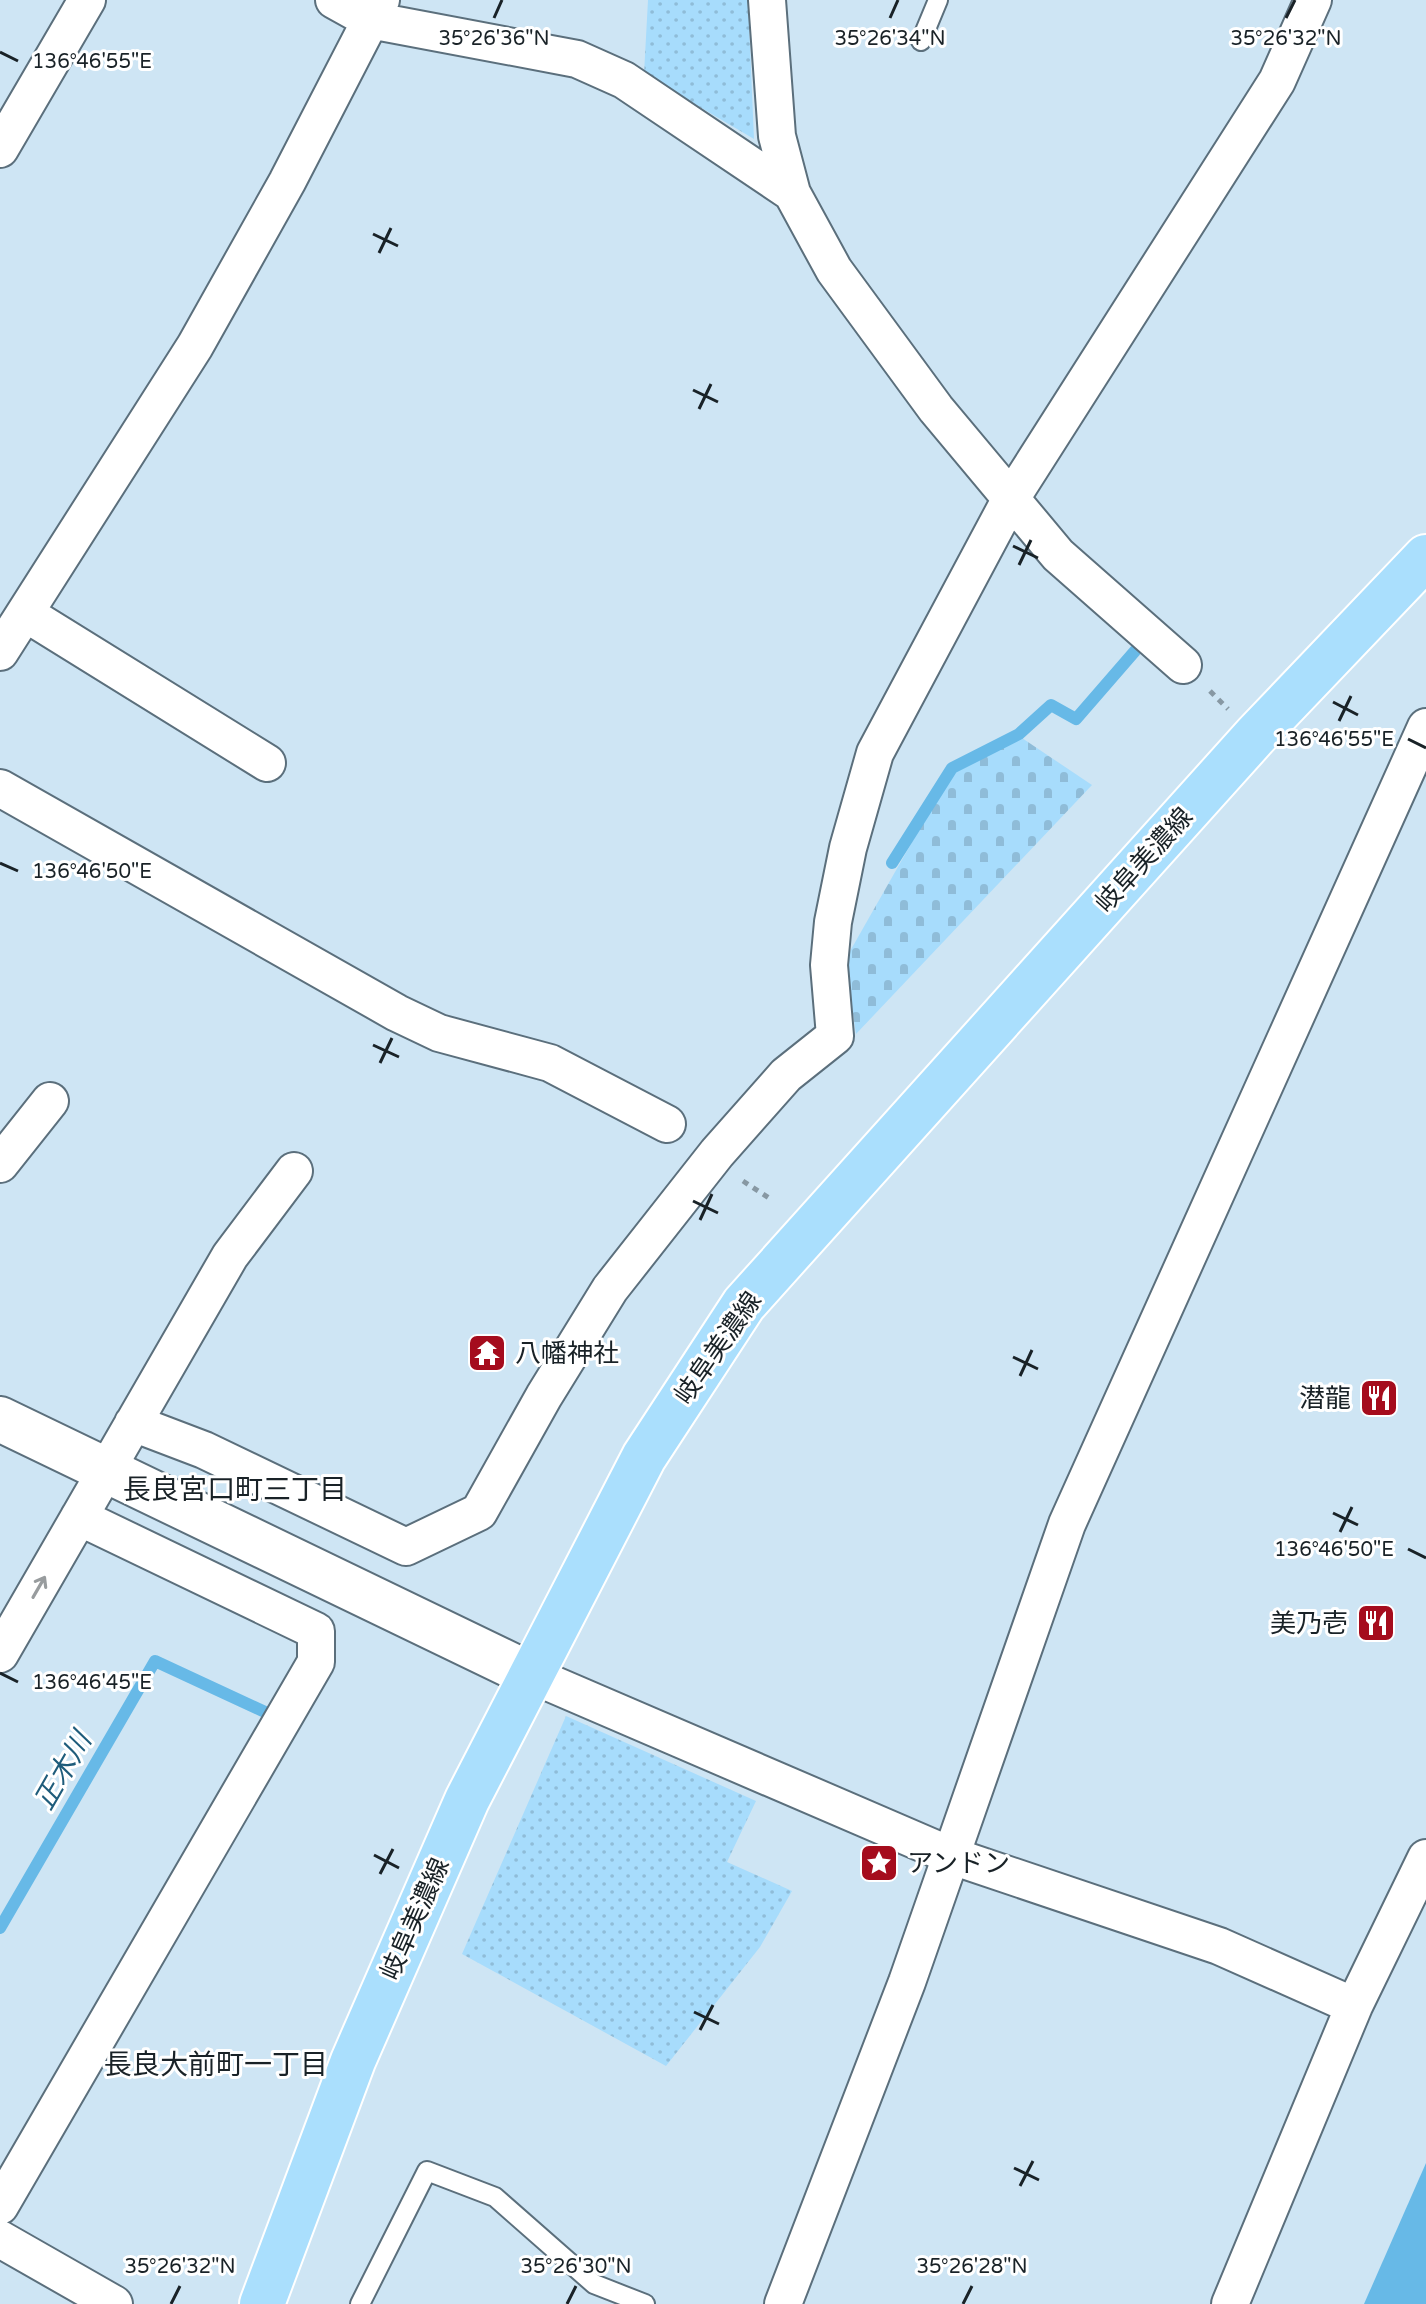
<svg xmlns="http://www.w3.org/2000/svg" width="1426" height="2304" font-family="'Varela Round','Noto Sans JP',sans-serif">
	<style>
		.grass { fill: url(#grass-dots) }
		.cemetery { fill: url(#cemetery-stones) }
		.water { fill: #67b9e7 }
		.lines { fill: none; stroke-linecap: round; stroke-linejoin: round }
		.stream { stroke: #67b9e7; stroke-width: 12 }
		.service-casing { stroke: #5b6f7c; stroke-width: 22 }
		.minor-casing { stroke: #5b6f7c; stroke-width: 40 }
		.tertiary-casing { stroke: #5b6f7c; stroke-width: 48 }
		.primary-casing { stroke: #fff; stroke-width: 48 }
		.path { stroke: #8798a3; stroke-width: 5; stroke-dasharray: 6 6; stroke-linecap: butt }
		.service { stroke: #fff; stroke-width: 18 }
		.minor { stroke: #fff; stroke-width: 36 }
		.tertiary { stroke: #fff; stroke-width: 44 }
		.primary { stroke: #aadffd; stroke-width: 44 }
		.oneway { stroke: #989c9e }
		.ticks { fill: none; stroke: #192227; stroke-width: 3 }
		.labels { text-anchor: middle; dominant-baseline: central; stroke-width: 6; stroke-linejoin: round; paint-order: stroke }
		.street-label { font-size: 26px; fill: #192227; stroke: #fff }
		.poi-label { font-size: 26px; fill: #192227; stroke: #fff; text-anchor: start }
		.neighbourhood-label { font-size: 28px; fill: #192227; stroke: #fff }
		.water-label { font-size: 28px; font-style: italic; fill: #1e5c7b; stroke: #fff }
		.ticks-label { font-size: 20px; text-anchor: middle; fill: #192227; stroke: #fff; stroke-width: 6; stroke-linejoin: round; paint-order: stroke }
	</style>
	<defs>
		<pattern id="grass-dots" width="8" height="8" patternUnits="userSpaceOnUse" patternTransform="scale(2)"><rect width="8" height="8" fill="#a7dcfc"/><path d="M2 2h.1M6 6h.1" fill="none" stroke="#8fbcd8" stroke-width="1.8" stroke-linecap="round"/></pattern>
		<pattern id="cemetery-stones" width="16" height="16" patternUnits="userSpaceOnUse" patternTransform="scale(2)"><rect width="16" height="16" fill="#a7dcfc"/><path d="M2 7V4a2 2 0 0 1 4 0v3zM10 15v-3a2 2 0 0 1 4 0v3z" fill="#8fbcd8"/></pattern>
	</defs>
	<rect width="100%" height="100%" fill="#cee5f4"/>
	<path class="grass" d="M648,0H748L754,139L644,74Z
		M566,1716L756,1801L727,1862L792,1891L760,1947L666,2066L462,1954Z"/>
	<path class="cemetery" d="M1019,736L1092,785L856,1034L845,960L953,770Z"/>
	<path class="water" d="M1426,2163V2304H1364Z"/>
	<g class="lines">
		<path class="stream" d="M892,863L952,768L1019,734L1051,705L1076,719L1135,651
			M0,1928L155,1661L265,1712"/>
		<defs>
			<path id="service" d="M921,41L938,0
				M360,2304L427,2171L495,2197L594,2284L645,2304"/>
			<path id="minor" d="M334,0L370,20L577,59L624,80L792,193
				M767,0L777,136L792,193L834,270L936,409L1058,555L1183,665
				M0,149L87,0
				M25,613L267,763
				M0,652L195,346L287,182L381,0
				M0,788L397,1013L439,1033L550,1063L667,1124
				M0,1164L50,1101
				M133,1423L204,1450L406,1547L479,1512L544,1396L610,1289L717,1153L786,1075L835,1036L829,965L833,922L848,848L875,753L1010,500L1277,81L1313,0
				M0,1654L230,1256L294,1171
				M529,1674L952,1856L1219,1946L1354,2006
				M0,2206L316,1662V1631L79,1517
				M0,2239L114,2304
				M783,2304L907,1982L1067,1524L1426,727
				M1230,2304L1354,2006L1426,1858"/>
			<path id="tertiary" d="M0,1419L529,1674"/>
			<path id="primary" d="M262,2304L353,2061L467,1800L644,1457L744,1304L1256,735L1426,557"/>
		</defs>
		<use href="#service" class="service-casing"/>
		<use href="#minor" class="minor-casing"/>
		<use href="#tertiary" class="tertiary-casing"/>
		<use href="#primary" class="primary-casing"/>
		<path class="path" d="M1210,691L1228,709
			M743,1181L772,1200"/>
		<use href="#service" class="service"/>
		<use href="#minor" class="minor"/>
		<use href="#tertiary" class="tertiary"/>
		<use href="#primary" class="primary"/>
	</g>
	<defs><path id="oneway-shaft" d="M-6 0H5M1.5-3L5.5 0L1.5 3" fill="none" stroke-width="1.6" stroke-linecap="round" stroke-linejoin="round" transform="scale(2)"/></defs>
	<use class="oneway" href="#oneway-shaft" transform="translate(39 1587) rotate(-60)"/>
	<path class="ticks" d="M494,18L502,0M890,18L898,0M1286,18L1295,0M0,52L18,61M373,234L398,246M379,253L391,228M693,390L718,402M699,409L711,384M1013,546L1038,558M1019,565L1031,540M1333,702L1358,715M1339,721L1351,696M1408,739L1426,748M0,863L18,871M373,1045L399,1057M380,1063L392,1038M693,1201L718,1213M700,1220L712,1194M1013,1357L1038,1369M1020,1376L1032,1350M1333,1513L1358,1525M1340,1532L1352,1507M1408,1549L1426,1558M0,1673L18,1682M374,1855L399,1868M380,1874L393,1849M694,2012L719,2024M700,2030L713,2005M1014,2168L1039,2180M1020,2186L1033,2161M171,2304L180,2286M567,2304L576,2286M963,2304L972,2286"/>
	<defs>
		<symbol id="temple-square" viewBox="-11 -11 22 22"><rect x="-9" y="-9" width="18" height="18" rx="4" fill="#a50c1d" stroke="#fff"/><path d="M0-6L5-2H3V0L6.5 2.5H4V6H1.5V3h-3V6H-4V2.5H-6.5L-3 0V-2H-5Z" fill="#fff"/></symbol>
		<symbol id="restaurant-square" viewBox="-11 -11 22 22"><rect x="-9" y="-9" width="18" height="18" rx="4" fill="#a50c1d" stroke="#fff"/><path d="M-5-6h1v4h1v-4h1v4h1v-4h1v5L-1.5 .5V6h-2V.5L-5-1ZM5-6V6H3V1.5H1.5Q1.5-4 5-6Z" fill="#fff"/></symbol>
		<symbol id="sight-square" viewBox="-11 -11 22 22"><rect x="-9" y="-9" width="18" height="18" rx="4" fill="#a50c1d" stroke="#fff"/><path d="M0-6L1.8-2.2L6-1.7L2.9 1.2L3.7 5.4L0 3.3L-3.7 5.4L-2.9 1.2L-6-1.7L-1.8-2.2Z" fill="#fff"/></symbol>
	</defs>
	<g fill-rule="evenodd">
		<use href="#temple-square" x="465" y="1331" width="44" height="44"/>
		<use href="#restaurant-square" x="1357" y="1376" width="44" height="44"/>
		<use href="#restaurant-square" x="1354" y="1601" width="44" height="44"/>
		<use href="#sight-square" x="857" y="1841" width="44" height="44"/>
	</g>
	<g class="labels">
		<g class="street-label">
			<text transform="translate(1144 860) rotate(-48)">岐阜美濃線</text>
			<text transform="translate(718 1348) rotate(-55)">岐阜美濃線</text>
			<text transform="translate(415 1919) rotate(-66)">岐阜美濃線</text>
		</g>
		<g class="poi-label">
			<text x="515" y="1353">八幡神社</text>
			<text x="1351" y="1398" text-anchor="end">潜龍</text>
			<text x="1348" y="1623" text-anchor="end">美乃壱</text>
			<text x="907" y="1863">アンドン</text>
		</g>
		<g class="neighbourhood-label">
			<text x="235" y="1490">長良宮口町三丁目</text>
			<text x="216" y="2065">長良大前町一丁目</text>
		</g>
		<g class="water-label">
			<text transform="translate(63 1771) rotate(-60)">正木川</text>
		</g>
	</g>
	<g class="ticks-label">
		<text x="494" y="45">35°26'36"N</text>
		<text x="890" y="45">35°26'34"N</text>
		<text x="1286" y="45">35°26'32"N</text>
		<text x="92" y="68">136°46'55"E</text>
		<text x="1334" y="746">136°46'55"E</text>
		<text x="92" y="878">136°46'50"E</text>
		<text x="1334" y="1556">136°46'50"E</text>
		<text x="92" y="1689">136°46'45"E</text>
		<text x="180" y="2273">35°26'32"N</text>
		<text x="576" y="2273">35°26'30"N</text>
		<text x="972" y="2273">35°26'28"N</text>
	</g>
</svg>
